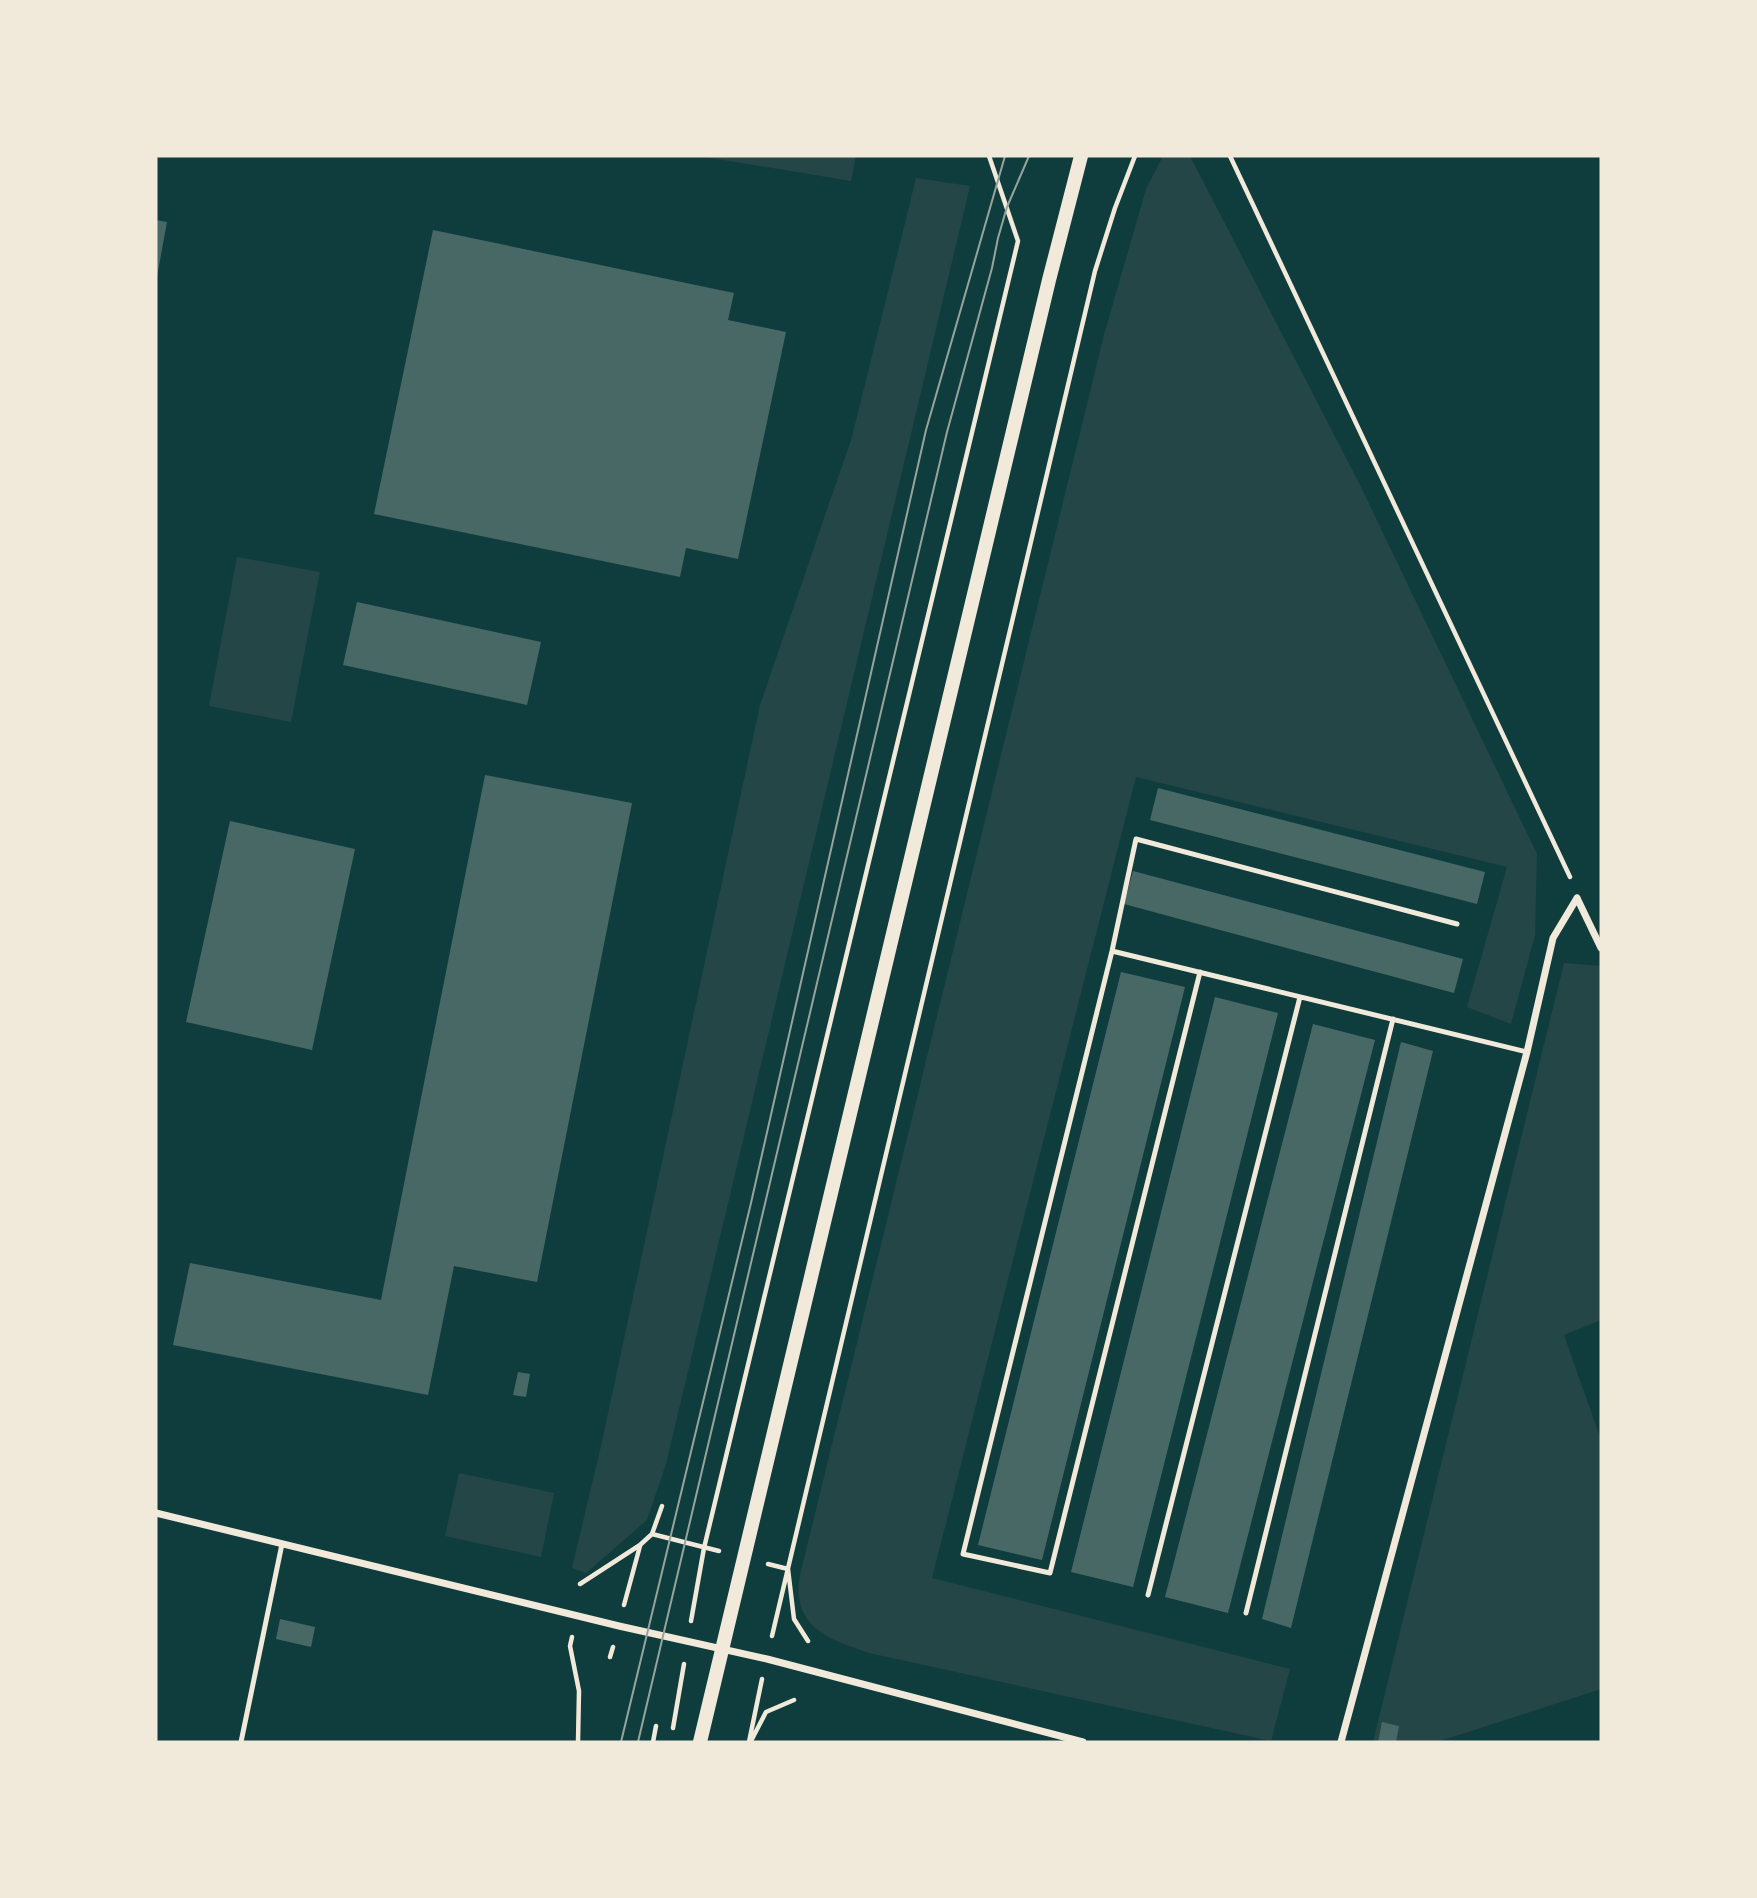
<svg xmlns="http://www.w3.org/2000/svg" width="1757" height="1898" font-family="'Titillium Web',sans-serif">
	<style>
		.green { fill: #244646 }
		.building { fill: #486865 }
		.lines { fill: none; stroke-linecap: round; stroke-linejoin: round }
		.path { stroke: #f1e9da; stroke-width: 4.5 }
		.service { stroke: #f1e9da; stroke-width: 5 }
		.minor { stroke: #f1e9da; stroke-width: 7 }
		.secondary { stroke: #f1e9da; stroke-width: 14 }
		.tram { stroke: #97a49c; stroke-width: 2 }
	</style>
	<rect width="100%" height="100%" fill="#0f3d3e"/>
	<path class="green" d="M699,156H856L851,181Z
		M1163,156H1190L1360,485L1537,854L1535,935L1511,1024L1467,1007L1507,867L1136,777L932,1578L1290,1669L1271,1741L869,1653C828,1639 791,1627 800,1575L1104,335L1146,189Z
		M916,178L970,186L666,1464L647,1520L586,1573L572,1568L601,1446L760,705L852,437Z
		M237,557L320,572L291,722L209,706Z
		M1564,963L1601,966V1320L1564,1335L1601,1440V1689L1437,1742H1373Z
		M459,1473L554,1493L541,1557L445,1536Z"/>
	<path class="building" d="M156,220L167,222L157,277H156Z
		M433,230L734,293L728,320L786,332L738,559L686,548L680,577L374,514Z
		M357,602L541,642L527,705L343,665Z
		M485,775L632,803L537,1282L454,1266L428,1395L173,1345L190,1263L381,1300Z
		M1158,788L1485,872L1477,904L1150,820Z
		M230,821L355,849L312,1050L186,1022Z
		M1133,871L1463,959L1454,993L1124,904Z
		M1121,972L1185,987L1042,1560L978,1545Z
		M1215,997L1278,1013L1133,1587L1071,1572Z
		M1313,1024L1375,1040L1228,1613L1165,1597Z
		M1401,1042L1433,1051L1291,1628L1262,1619Z
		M518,1372L530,1374L526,1397L513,1395Z
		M280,1619L315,1627L311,1647L276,1639Z
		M1382,1722L1399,1726L1396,1742H1378Z"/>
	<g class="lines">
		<path class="path" d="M1230,156L1570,877
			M652,1534L662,1506
			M768,1564L788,1569L794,1619L808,1641
			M580,1584L640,1545L652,1534L719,1551
			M624,1605L640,1546
			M691,1621L704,1548L1018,241L989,156
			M772,1636L1095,271L1115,208L1135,156
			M572,1637L570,1646L579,1691L578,1742
			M610,1657L613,1647
			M673,1728L684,1664
			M751,1741L766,1712L794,1700
			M653,1742L656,1726
			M749,1742L762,1679"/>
		<path class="service" d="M1112,951L1527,1052
			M1200,972L1050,1573L963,1554L1112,951L1136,839L1457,924
			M1148,1595L1300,997
			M1246,1613L1393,1019
			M241,1742L282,1544"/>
		<path class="minor" d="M1577,898L1601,948
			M156,1513L619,1626L767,1659L1083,1742
			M1341,1742L1527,1052L1553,938L1577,898"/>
		<path class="secondary" d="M700,1742L1049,280L1081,156"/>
		<path class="tram" d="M621,1742L751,1203L926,430L1005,156
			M638,1742L947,432L992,268L998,238L1007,207L1029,156"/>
	</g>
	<rect width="1757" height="1898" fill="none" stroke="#f1e9da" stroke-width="315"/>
</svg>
